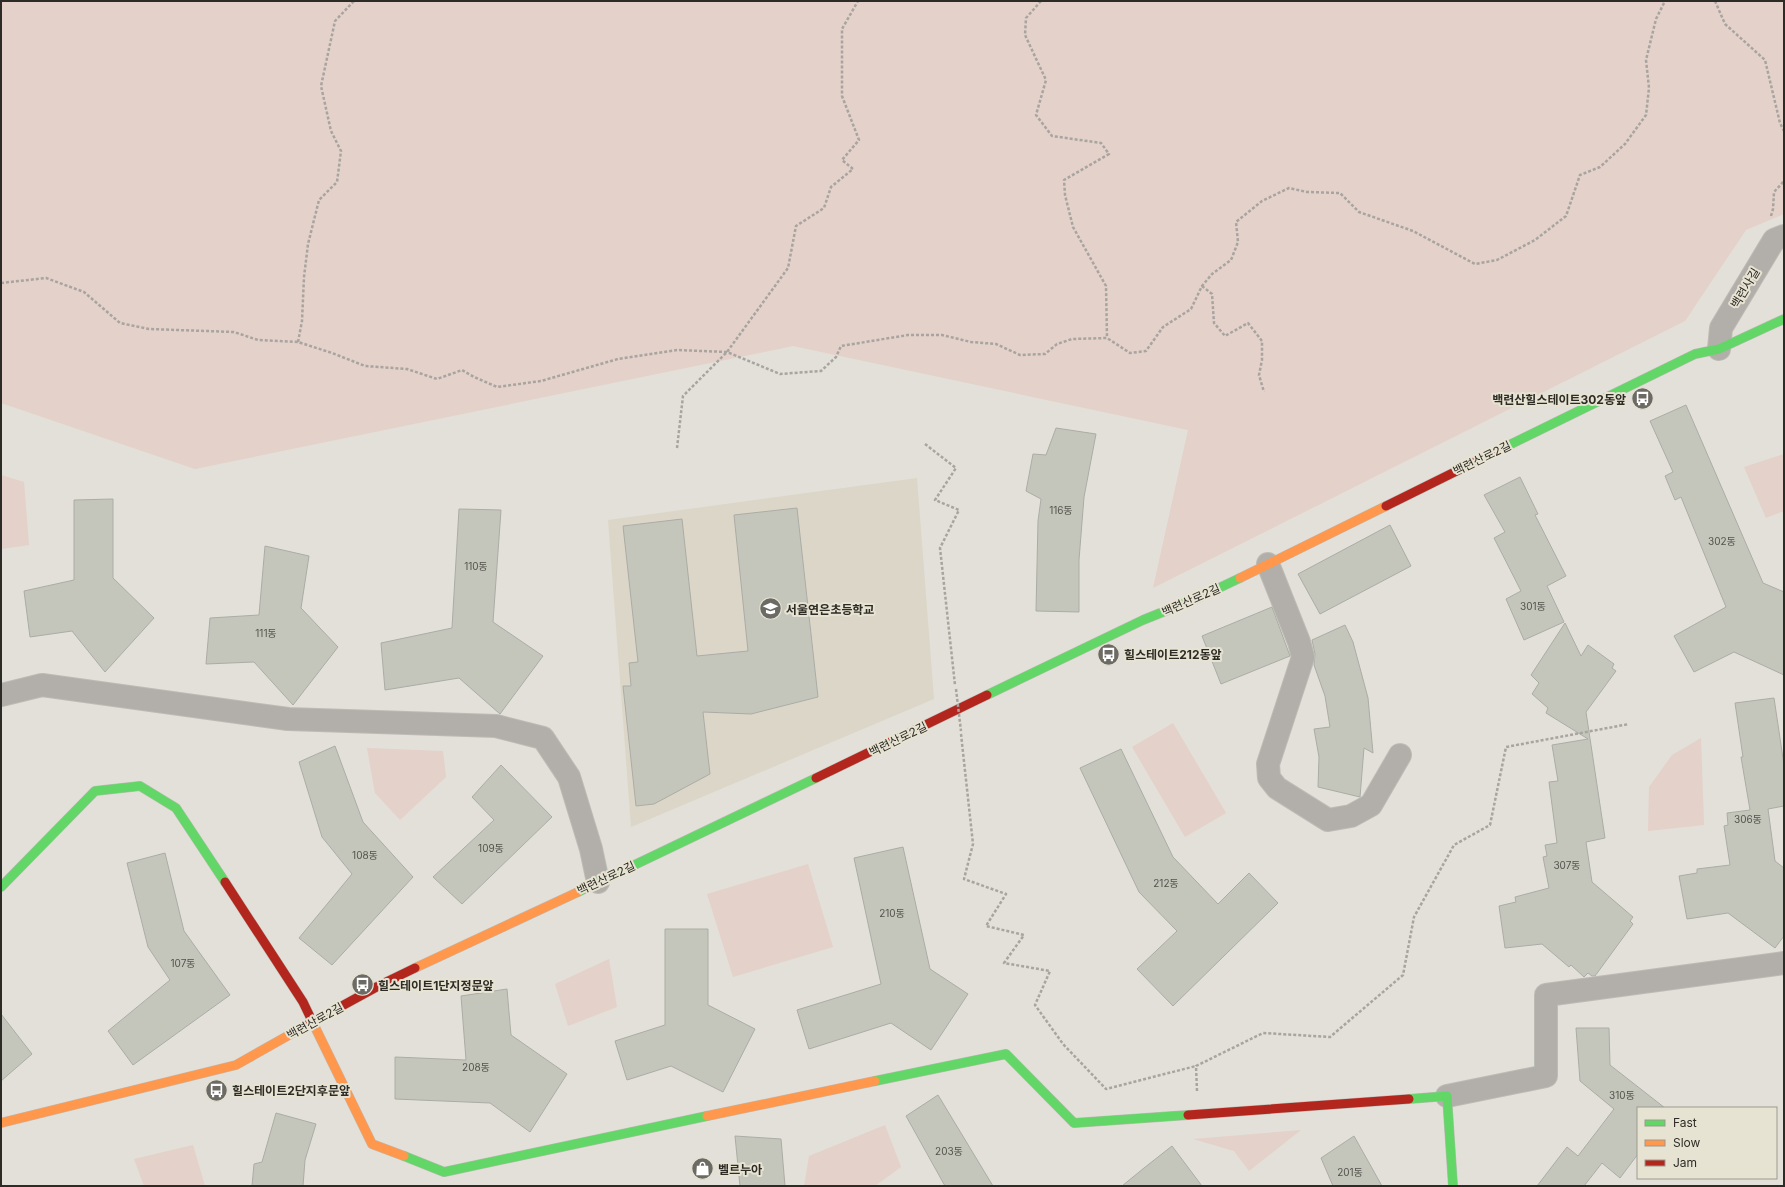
<svg xmlns="http://www.w3.org/2000/svg" width="1785" height="1187" font-family="Inter,'Noto Sans KR',sans-serif">
	<style>
		.built { fill: #dbd6c7 }
		.green { fill: #e4d1ca }
		.building { fill: #c4c6bc; stroke: #acaca6 }
		.lines { fill: none; stroke-linecap: round; stroke-linejoin: round }
		.street-casing { stroke: #bdbbb5; stroke-width: 24 }
		.fast-casing { stroke: #bdbbb5; stroke-width: 10 }
		.slow-casing { stroke: #bdbbb5; stroke-width: 10 }
		.jam-casing { stroke: #bdbbb5; stroke-width: 10 }
		.path { stroke: #a8a4a0; stroke-width: 2.5; stroke-dasharray: 3 2; stroke-linecap: butt }
		.street { stroke: #b2aea9; stroke-width: 22 }
		.fast { stroke: #63d668; stroke-width: 9 }
		.slow { stroke: #ff974d; stroke-width: 9 }
		.jam { stroke: #b3261e; stroke-width: 9 }
		.path-bridge { stroke: #a8a4a0; stroke-width: 2.5; stroke-dasharray: 3 2; stroke-linecap: butt }
		.labels { text-anchor: middle; dominant-baseline: central; stroke-width: 4; stroke-linejoin: round; paint-order: stroke }
		.number-label { font-size: 10px; fill: #53524b }
		.street-label { font-size: 12px; fill: #2d2b25; stroke: #e7e3d3 }
		.poi-label { font-size: 12px; font-weight: bold; fill: #2d2b25; stroke: #e7e3d3; text-anchor: start }
	</style>
	<rect width="100%" height="100%" fill="#e2e0d8"/>
	<path class="built" d="M917,478L934,699L631,827L608,520Z"/>
	<path class="green" d="M1,1H1784V214L1746,230L1685,321L1153,588L1188,430L793,346L195,469L1,403Z
		M1784,454V511L1766,518L1744,467Z
		M1,475L24,482L29,545L1,549Z
		M1173,723L1226,813L1185,837L1132,747Z
		M1701,738L1704,825L1648,831L1649,787L1672,755Z
		M367,748L443,751L446,777L400,820L375,793Z
		M808,864L833,947L733,977L707,894Z
		M609,959L617,1007L568,1026L555,984Z
		M885,1125L901,1167L875,1186H804L809,1156Z
		M1301,1130L1249,1171L1234,1151L1193,1139Z
		M193,1145L205,1186H144L134,1159Z"/>
	<path class="building" d="M1686,405L1763,583L1784,592V675L1734,652L1694,672L1674,636L1726,607L1681,497L1675,500L1665,476L1673,472L1650,421Z
		M1056,428L1096,434L1084,497L1079,560V612L1036,611L1038,521L1041,499L1026,491L1033,454L1046,455Z
		M1520,477L1538,514L1535,515L1566,576L1547,586L1564,622L1524,640L1506,599L1521,591L1494,538L1505,532L1484,495Z
		M113,499V578L154,618L105,672L72,631L30,637L24,591L74,580V500Z
		M797,508L818,697L751,714L703,712L710,774L654,804L636,806L623,686H631L629,663L638,662L623,526L682,519L697,656L748,651L734,515Z
		M459,509L501,510L493,622L543,656L500,714L459,678L385,690L381,643L452,628Z
		M1390,525L1411,566L1320,614L1298,574Z
		M265,546L309,556L301,608L338,647L293,705L254,662L206,664L210,618L259,615Z
		M1272,607L1290,656L1221,684L1202,636Z
		M1565,623L1581,656L1588,645L1614,664L1612,668L1616,671L1586,712L1605,838L1586,842L1592,882L1633,917L1630,921L1633,924L1595,976H1592L1588,973L1584,977L1571,965L1569,967L1542,944L1505,948L1499,906L1516,902L1515,897L1549,888L1543,857L1547,856L1545,845L1557,843L1549,782L1558,781L1552,745L1588,739L1546,713L1548,708L1532,694L1539,683L1531,675Z
		M1345,625L1353,642L1368,698L1373,753L1364,748L1360,797L1318,787L1319,757L1314,729L1330,727L1325,696L1314,665L1315,654L1312,640Z
		M1774,698L1784,765V806L1768,809L1775,861L1784,868V936L1775,948L1728,913L1687,919L1679,876L1697,873V869L1730,865L1724,826L1728,825L1727,813L1750,810L1741,757H1743L1735,703Z
		M335,746L363,822L413,877L332,965L299,938L352,874L322,837L299,762Z
		M1121,749L1173,857L1218,904L1249,873L1278,903L1173,1006L1137,969L1177,931L1139,892L1080,768Z
		M501,765L552,817L462,904L433,877L494,820L472,797Z
		M903,847L930,969L968,994L931,1050L891,1023L809,1049L797,1010L881,984L854,858Z
		M165,853L184,931L230,995L133,1065L108,1031L170,980L148,947L127,863Z
		M665,929H708V1005L755,1029L723,1092L671,1066L627,1080L615,1041L665,1025Z
		M507,989L511,1035L567,1074L530,1132L490,1103L395,1099V1057L466,1060L461,996Z
		M1,1014L32,1054L1,1081Z
		M1576,1028H1609L1610,1065L1665,1108H1638V1154L1620,1178L1602,1163L1584,1186H1537L1567,1147L1578,1156L1614,1109L1580,1081Z
		M938,1095L993,1186H945L906,1116Z
		M276,1113L316,1124L305,1160L303,1186H252L254,1164L262,1162Z
		M735,1136L781,1139L785,1186H740Z
		M1354,1136L1382,1186H1333L1321,1158Z
		M1172,1146L1202,1186H1122L1144,1168Z"/>
	<g class="lines">
		<defs>
			<path id="street" d="M1719,349L1721,328L1774,240L1784,236
				M1268,564L1299,642L1303,657L1268,764L1269,778L1277,788L1328,820L1351,816L1371,805L1400,755
				M1,695L42,685L288,719L496,726L543,738L569,777L591,849L598,882
				M1447,1096L1546,1076V995L1784,963"/>
			<path id="fast" d="M1497,451L1695,354L1719,349L1784,319
				M987,695L1143,620L1200,597L1240,578
				M1,887L95,791L140,786L176,808L225,882
				M578,892L816,778
				M875,1081L1006,1054L1074,1123L1188,1115
				M1409,1099L1447,1096L1453,1186
				M404,1156L444,1172L707,1116"/>
			<path id="slow" d="M1240,578L1386,506
				M415,968L578,892
				M314,1025L372,1144L404,1156
				M707,1116L875,1081
				M1,1123L236,1065L298,1030"/>
			<path id="jam" d="M1386,506L1497,451
				M816,778L987,695
				M225,882L303,1002L314,1025
				M298,1030L382,984L415,968
				M1188,1115L1409,1099"/>
		</defs>
		<use href="#street" class="street-casing"/>
		<use href="#fast" class="fast-casing"/>
		<use href="#slow" class="slow-casing"/>
		<use href="#jam" class="jam-casing"/>
		<path class="path" d="M1041,1L1026,18L1025,35L1046,80L1036,115L1052,136L1101,143L1109,154L1064,180L1065,195L1073,227L1106,286L1107,338
			M1715,1L1725,24L1765,60L1780,123L1784,131
			M1771,216L1773,209L1774,192L1784,181
			M1,283L46,278L84,292L120,323L149,329L234,332L258,340L298,342L332,353L365,366L407,369L437,379L462,370L474,377L497,387L541,381L618,359L677,350L727,352L780,374L821,371L836,357L841,346L908,335H942L971,342L996,344L1020,355L1045,354L1057,344L1072,339L1107,338L1130,353L1146,351L1163,327L1191,309L1202,286L1212,274L1231,260L1238,242L1236,222L1262,201L1289,188L1307,192L1340,193L1359,212L1413,231L1475,264L1497,260L1535,240L1566,216L1580,175L1600,167L1625,144L1646,115L1649,88L1646,60L1656,19L1665,1
			M1202,286L1212,294L1214,323L1225,336L1248,323L1262,341V360L1259,375L1264,392
			M298,342L302,321L304,277L308,244L319,200L337,182L341,151L331,131L321,86L335,21L354,1
			M925,444L956,468L935,500L959,510L940,548L955,685
			M677,448L683,396L727,352L788,268L796,226L824,208L831,187L853,169L842,160L859,140L842,96V29L858,1
			M961,734L973,844L964,879L1006,894L986,926L1024,935L1004,963L1050,971L1035,1005L1063,1044L1106,1089L1196,1066
			M1197,1091L1196,1066L1263,1033L1330,1037L1403,975L1414,917L1454,845L1490,825L1506,747L1629,724"/>
		<use href="#street" class="street"/>
		<use href="#fast" class="fast"/>
		<use href="#slow" class="slow"/>
		<use href="#jam" class="jam"/>
		<path class="path-bridge" d="M956,689L961,731"/>
	</g>
	<defs>
		<symbol id="bus-disc" viewBox="-11 -11 22 22"><circle r="9.5" fill="#6c6a64" stroke="#e7e3d3"/><path d="M-5-6H5V4H4V6H2V4H-2V6H-4V4H-5ZM-3.5-4V0h7V-4ZM-3.5 1.2v1.5H-2V1.2ZM2 1.2v1.5H3.5V1.2Z" fill="#fff"/></symbol>
		<symbol id="school-disc" viewBox="-11 -11 22 22"><circle r="9.5" fill="#6c6a64" stroke="#e7e3d3"/><path d="M0-5L7-2L0 1L-7-2ZM-4 1L0 2.5L4 1V4Q0 6-4 4Z" fill="#fff"/></symbol>
		<symbol id="shop-disc" viewBox="-11 -11 22 22"><circle r="9.5" fill="#6c6a64" stroke="#e7e3d3"/><path d="M-5-2.5h2.3a2.7 3.5 0 0 1 5.4 0H5L5.5 6h-11ZM-1.5-2.5h3a1.5 2.3 0 0 0-3 0Z" fill="#fff"/></symbol>
	</defs>
	<g fill-rule="evenodd">
		<use href="#bus-disc" x="1630" y="386" width="25" height="25"/>
		<use href="#school-disc" x="758" y="596" width="25" height="25"/>
		<use href="#bus-disc" x="1096" y="642" width="25" height="25"/>
		<use href="#bus-disc" x="350" y="972" width="25" height="25"/>
		<use href="#bus-disc" x="204" y="1078" width="25" height="25"/>
		<use href="#shop-disc" x="690" y="1156" width="25" height="25"/>
	</g>
	<g class="labels">
		<g class="number-label">
			<text x="1061" y="510">116동</text>
			<text x="1722" y="541">302동</text>
			<text x="476" y="566">110동</text>
			<text x="1533" y="606">301동</text>
			<text x="266" y="633">111동</text>
			<text x="1748" y="819">306동</text>
			<text x="491" y="848">109동</text>
			<text x="365" y="855">108동</text>
			<text x="1567" y="865">307동</text>
			<text x="1166" y="883">212동</text>
			<text x="892" y="913">210동</text>
			<text x="183" y="963">107동</text>
			<text x="476" y="1067">208동</text>
			<text x="1622" y="1095">310동</text>
			<text x="949" y="1151">203동</text>
			<text x="1350" y="1172">201동</text>
		</g>
		<g class="street-label">
			<text transform="translate(1745 288) rotate(-59)">백련사길</text>
			<text transform="translate(1482 458) rotate(-26)">백련산로2길</text>
			<text transform="translate(1191 600) rotate(-24)">백련산로2길</text>
			<text transform="translate(898 739) rotate(-26)">백련산로2길</text>
			<text transform="translate(606 878) rotate(-25)">백련산로2길</text>
			<text transform="translate(315 1021) rotate(-29)">백련산로2길</text>
		</g>
		<g class="poi-label">
			<text x="1626" y="399" text-anchor="end">백련산힐스테이트302동앞</text>
			<text x="786" y="609">서울연은초등학교</text>
			<text x="1124" y="654">힐스테이트212동앞</text>
			<text x="378" y="985">힐스테이트1단지정문앞</text>
			<text x="232" y="1090">힐스테이트2단지후문앞</text>
			<text x="718" y="1169">벨르누아</text>
		</g>
	</g>
	<rect width="1785" height="1187" fill="none" stroke="#2d2b25" stroke-width="4"/>
	<rect x="1637" y="1107" width="140" height="72" fill="#e7e3d3" stroke="#9d998d"/>
	<rect x="1645" y="1120" width="20" height="6" fill="#63d668" stroke="#9d998d"/>
	<text x="1673" y="1127" font-size="12" fill="#2d2b25">Fast</text>
	<rect x="1645" y="1140" width="20" height="6" fill="#ff974d" stroke="#9d998d"/>
	<text x="1673" y="1147" font-size="12" fill="#2d2b25">Slow</text>
	<rect x="1645" y="1160" width="20" height="6" fill="#b3261e" stroke="#9d998d"/>
	<text x="1673" y="1167" font-size="12" fill="#2d2b25">Jam</text>
</svg>
